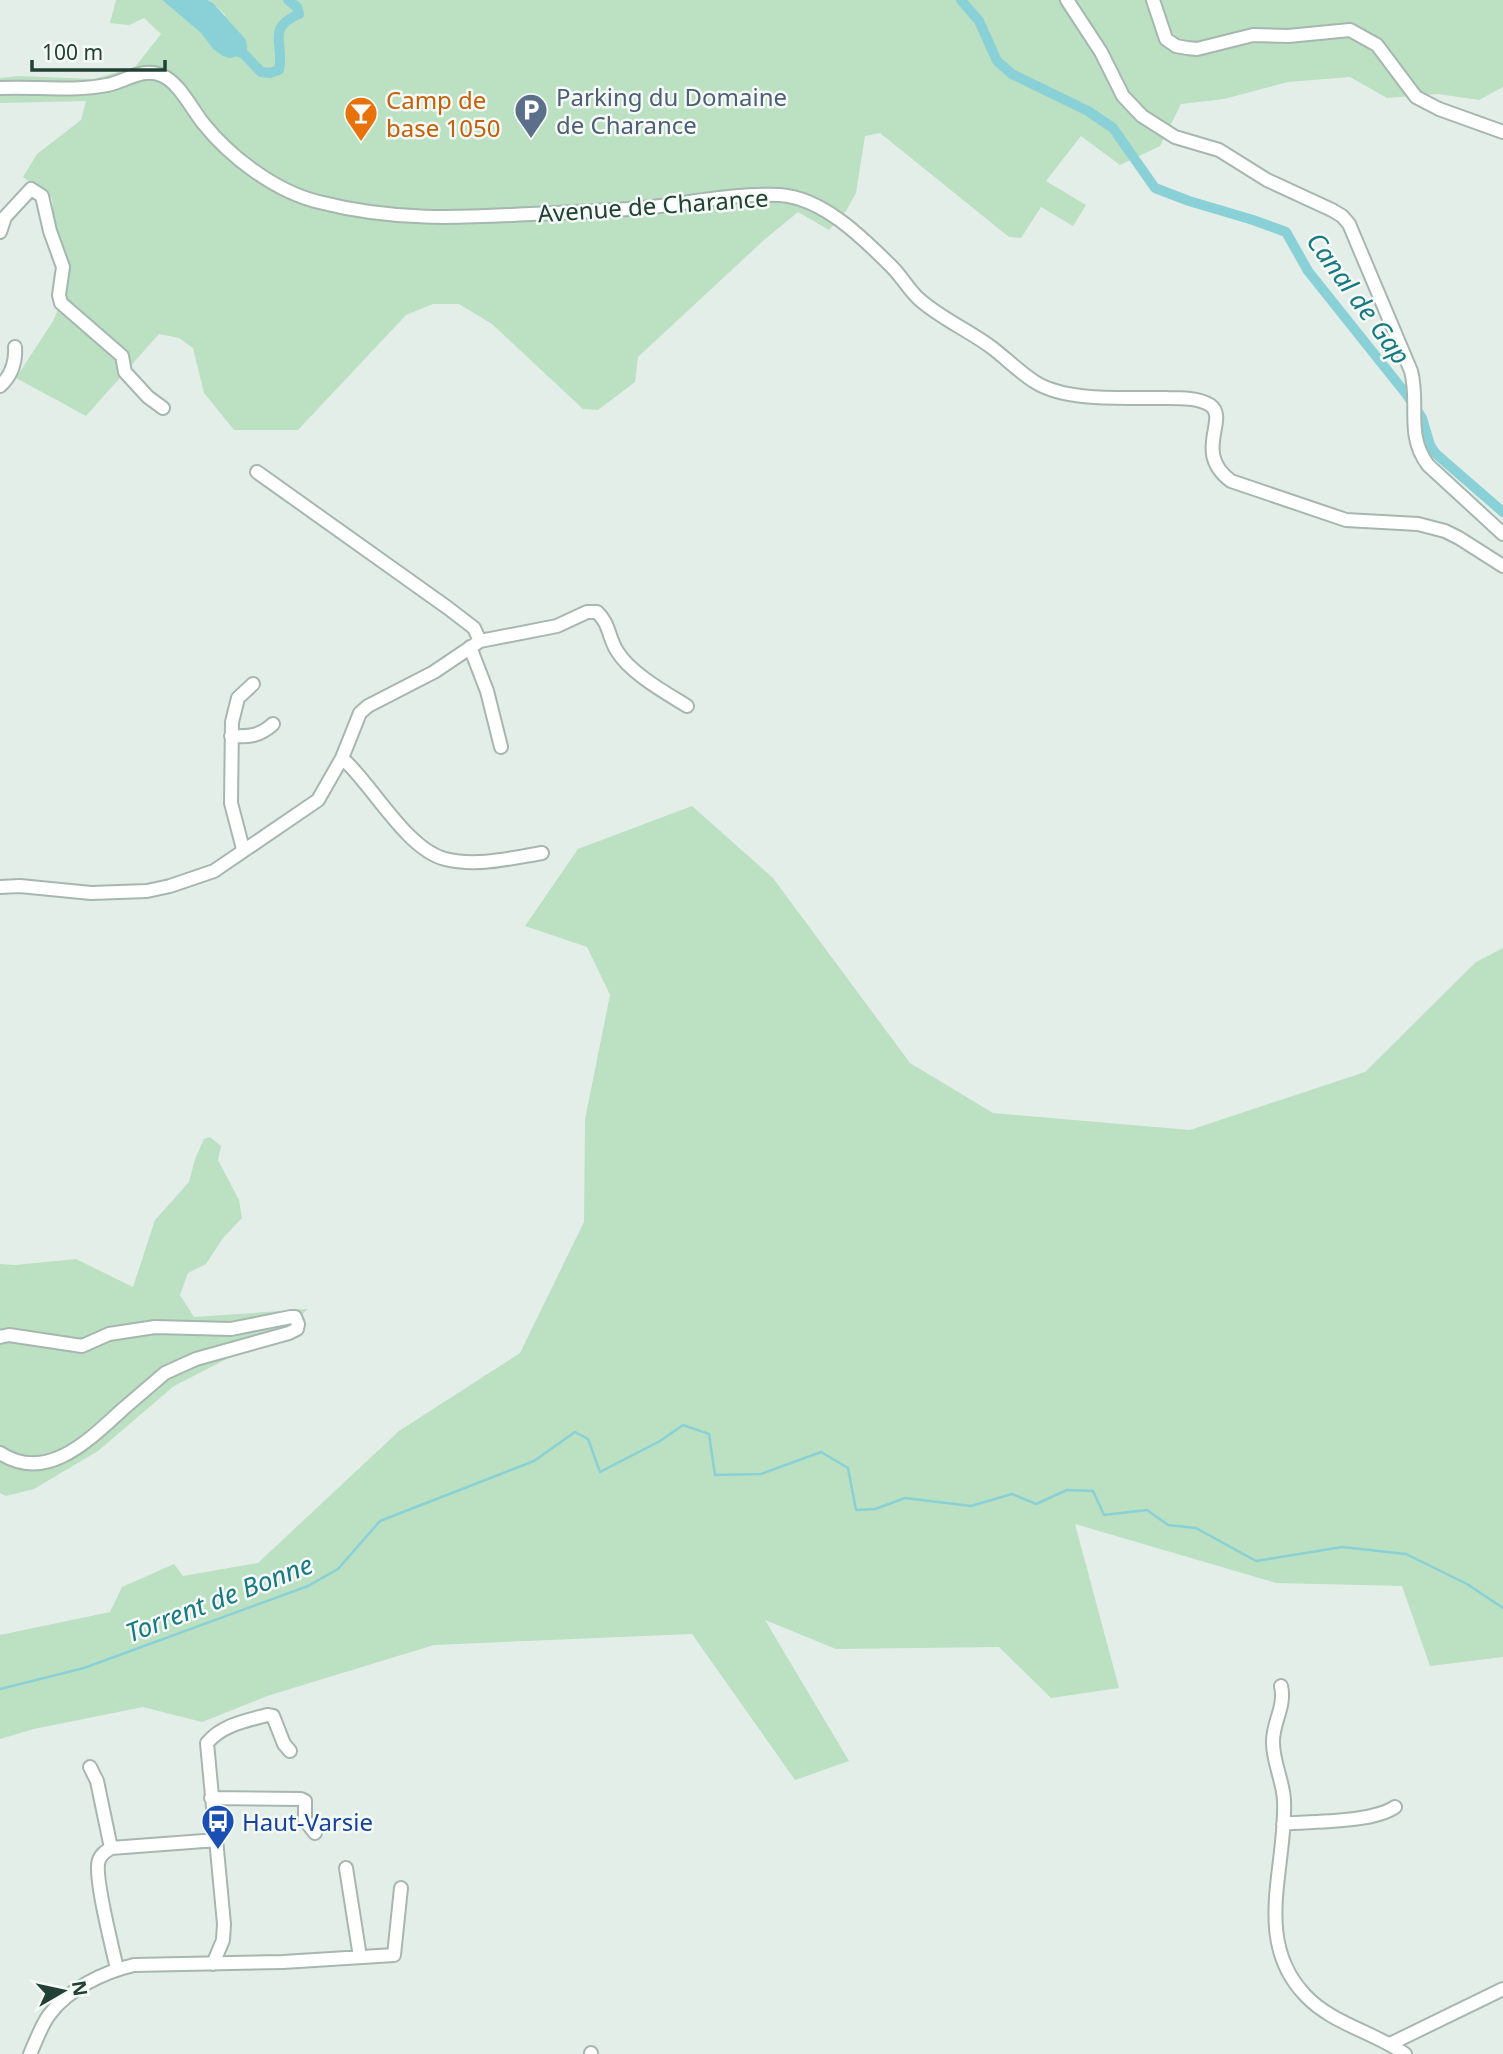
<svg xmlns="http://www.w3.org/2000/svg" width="1503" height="2054" font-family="'Noto Sans',sans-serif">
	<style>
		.green { fill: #bbe0c2 }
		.water { fill: #89d1d6 }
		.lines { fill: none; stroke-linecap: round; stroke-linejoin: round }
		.stream { stroke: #89d1d6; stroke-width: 2.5 }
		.canal { stroke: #89d1d6; stroke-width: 10 }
		.minor-casing { stroke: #a6b7b0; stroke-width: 16 }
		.minor { stroke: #fff; stroke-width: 12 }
		.labels { text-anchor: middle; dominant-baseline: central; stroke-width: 5; stroke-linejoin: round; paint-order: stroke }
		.service-label { font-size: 24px; fill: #4e5e75; stroke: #f5faf7; text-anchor: start }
		.food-label { font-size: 24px; fill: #c56008; stroke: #f5faf7; text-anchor: start }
		.street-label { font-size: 24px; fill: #224136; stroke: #f5faf7 }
		.transit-label { font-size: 24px; fill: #164399; stroke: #f5faf7; text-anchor: start }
		.water-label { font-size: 26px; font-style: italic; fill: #177982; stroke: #f5faf7 }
	</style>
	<rect width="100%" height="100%" fill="#e4eee9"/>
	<path class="green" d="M116,0H162L201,33L213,49L225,15L213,3L207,0H1503V87L1479,100L1438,94L1387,98L1350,77L1288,82L1224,99L1181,104L1160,146L1120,165L1081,136L1046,181L1086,205L1073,226L1041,207L1021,238L1009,237L880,133L865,136L856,193L846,211L829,230L798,212L764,240L638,357L635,382L598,410L583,409L492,324L459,304H433L406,315L298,430H234L204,393L193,348L179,338L159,334L86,416L16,378L53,321L61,303L52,198L23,177L37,154L81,120L86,101L0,103V78L19,76L94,79L135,67L161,34L144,18L129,25L110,23Z
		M692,806L773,878L910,1063L993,1113L1190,1130L1365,1072L1476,962L1503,948V1657L1430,1666L1402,1586L1276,1583L1075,1524L1119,1688L1051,1698L999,1647L836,1649L765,1620L849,1761L795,1780L692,1634L434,1645L267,1696L202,1722L143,1707L34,1729L0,1739V1635L110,1612L122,1587L174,1564L183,1576L258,1563L399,1431L520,1353L584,1222L585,1119L610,995L587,947L525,926L578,849Z
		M210,1137L221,1146L218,1160L239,1200L242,1218L223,1238L206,1264L188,1273L180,1295L194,1317L308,1309L289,1327L174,1386L98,1451L34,1489L6,1496L0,1493V1264L15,1265L76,1259L133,1287L155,1220L189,1182L195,1159L204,1139Z"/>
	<path class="water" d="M162,0H207L213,3L246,40L248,54L230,58L223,56L213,49L201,33Z"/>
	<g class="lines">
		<path class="stream" d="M0,1689L84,1668L308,1586L338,1569L380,1521L534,1461L575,1432L588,1439L600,1472L660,1441L683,1425L709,1434L715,1475L761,1474L821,1452L848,1468L856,1510L875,1509L905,1498L971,1506L1012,1494L1036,1504L1067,1490L1093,1491L1104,1515L1147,1510L1168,1525L1196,1528L1256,1561L1342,1547L1406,1554L1467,1584L1503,1608"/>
		<path class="canal" d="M961,0L979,21L997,61L1012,74L1088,111L1113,128L1155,188L1189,201L1253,220L1286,232L1308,271L1407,395L1422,418L1430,445L1435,453L1503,512
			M236,50L245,55L261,72L270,73L279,70C285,43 265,29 299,14L297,7L288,0"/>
		<defs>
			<path id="minor" d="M1067,0L1101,52L1123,96L1142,116L1175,137L1219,150L1267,180L1332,210L1342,216L1349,224L1411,371C1420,405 1405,434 1428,465L1503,534
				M1153,0L1166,39L1176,46L1187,48L1197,49L1253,35L1288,36L1350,30L1377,45L1416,97L1439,109L1503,132
				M0,88C35,86 72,92 107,85C124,82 143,67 161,75C179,82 191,108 203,123C230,157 276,192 319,202C393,221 457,218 531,214C572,212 612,211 652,207C695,202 736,193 780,195C823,198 863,238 892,267C902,277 909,290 919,299C940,318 968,330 991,347C1006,358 1019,372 1035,382C1068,403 1130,397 1168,398C1181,398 1199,398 1210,405C1230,419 1192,452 1231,481L1346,520L1418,524L1445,531L1459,538L1503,566
				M0,232L5,217L31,189L42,196L50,231L63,267L59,295L61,303L122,356L125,372L148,397L163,408
				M0,386C11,376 16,362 15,347
				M257,472L448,608L474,628L480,641
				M470,647L487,691L501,747
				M231,736C249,737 260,736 273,724
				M342,758C372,784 406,849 445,859C477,867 511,858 542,853
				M243,849L231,803L232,722L238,698L253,684
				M0,887L20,886L91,893L147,891L170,886L214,871L318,800L342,758L360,713L368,706L434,672L480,641L557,626L587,612H597C610,624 608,637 617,651C630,673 666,693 687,706
				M0,1337L9,1335L82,1346L109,1334L155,1327L231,1329L291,1317H295L298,1324L297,1329L289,1333L196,1359L165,1373C151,1385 137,1397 123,1409C90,1439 47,1484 0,1453
				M1281,1686C1286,1707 1272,1723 1273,1743C1273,1762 1283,1781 1284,1800C1287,1867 1252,1939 1305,1995C1332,2024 1374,2032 1405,2054
				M90,1767L97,1781L111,1848
				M211,1798L301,1799L305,1801V1820L315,1833
				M1283,1824C1313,1821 1371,1823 1395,1807
				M346,1868L360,1957
				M213,1964L223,1940L224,1924L207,1743C222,1725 245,1721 267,1715L273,1716L284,1744L290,1751
				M117,1969C113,1950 93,1874 99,1860C101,1854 106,1851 111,1848L217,1840
				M1390,2044L1503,1989
				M591,2053V2054
				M30,2054C36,2041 41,2026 49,2015C68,1989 104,1972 134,1965L283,1962L394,1955L401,1888"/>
		</defs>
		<use href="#minor" class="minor-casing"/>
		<use href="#minor" class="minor"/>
	</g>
	<defs>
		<symbol id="parking-pin" viewBox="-11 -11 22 30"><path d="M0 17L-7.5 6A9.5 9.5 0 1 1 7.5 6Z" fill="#5c6f8a" stroke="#f5faf7"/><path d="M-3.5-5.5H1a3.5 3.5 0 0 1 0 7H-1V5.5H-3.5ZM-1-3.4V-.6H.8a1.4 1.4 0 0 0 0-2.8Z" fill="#fff"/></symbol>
		<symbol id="bar-pin" viewBox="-11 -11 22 30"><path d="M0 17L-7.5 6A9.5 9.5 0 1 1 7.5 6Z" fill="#e8710a" stroke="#f5faf7"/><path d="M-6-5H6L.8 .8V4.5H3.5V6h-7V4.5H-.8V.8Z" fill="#fff"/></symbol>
		<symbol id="bus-pin" viewBox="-11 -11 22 30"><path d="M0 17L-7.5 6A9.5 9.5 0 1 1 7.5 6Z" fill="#1a4fb4" stroke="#f5faf7"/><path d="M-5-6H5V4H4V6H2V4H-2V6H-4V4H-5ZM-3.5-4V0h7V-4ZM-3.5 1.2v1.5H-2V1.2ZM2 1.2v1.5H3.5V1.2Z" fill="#fff"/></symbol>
	</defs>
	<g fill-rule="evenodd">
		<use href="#parking-pin" x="512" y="91" width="38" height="52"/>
		<use href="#bar-pin" x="342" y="94" width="38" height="52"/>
		<use href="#bus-pin" x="199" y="1802" width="38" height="52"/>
	</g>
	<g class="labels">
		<g class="service-label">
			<text x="556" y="96">Parking du Domaine<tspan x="556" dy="28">de Charance</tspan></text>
		</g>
		<g class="food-label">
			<text x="386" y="99">Camp de<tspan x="386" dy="28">base 1050</tspan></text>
		</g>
		<g class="street-label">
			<text transform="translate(653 205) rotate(-4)">Avenue de Charance</text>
		</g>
		<g class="transit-label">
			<text x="242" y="1821">Haut-Varsie</text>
		</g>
		<g class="water-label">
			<text transform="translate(1359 298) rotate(54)">Canal de Gap</text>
			<text transform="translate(219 1598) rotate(-21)">Torrent de Bonne</text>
		</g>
	</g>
	<g transform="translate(63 1991) rotate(81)" stroke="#f5faf7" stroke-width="5" paint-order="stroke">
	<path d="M0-5L12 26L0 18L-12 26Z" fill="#224136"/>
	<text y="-10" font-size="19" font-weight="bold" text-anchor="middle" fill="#224136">N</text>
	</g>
	<path d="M32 60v10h133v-10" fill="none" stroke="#224136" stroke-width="3.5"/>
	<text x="42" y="60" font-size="21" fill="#224136" stroke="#f5faf7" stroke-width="5" paint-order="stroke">100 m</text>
</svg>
